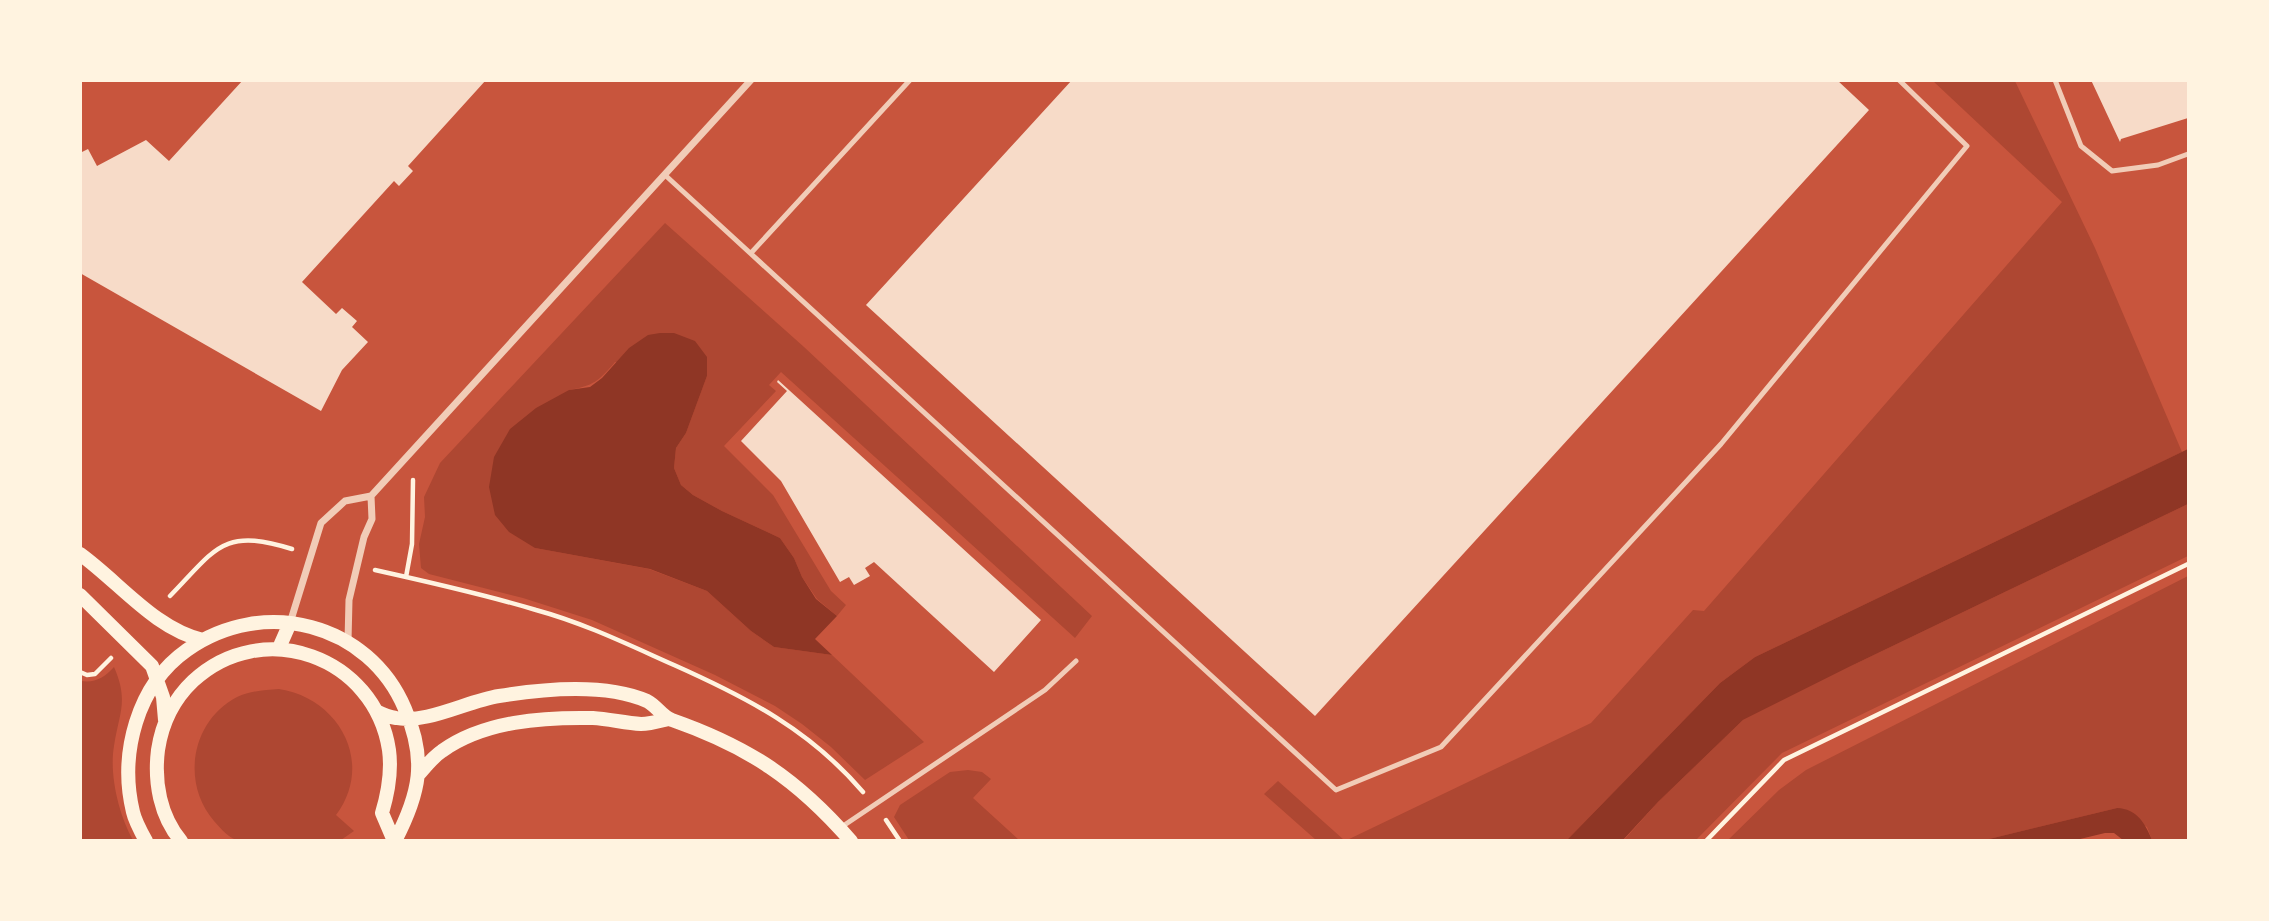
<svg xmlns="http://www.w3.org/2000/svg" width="2269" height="921" font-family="Manrope,sans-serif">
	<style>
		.green { fill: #ae4732 }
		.water { fill: #8f3625 }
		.building { fill: #f7dbc8 }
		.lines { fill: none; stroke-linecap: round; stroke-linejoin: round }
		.path { stroke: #fff3e0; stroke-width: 4.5 }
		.service { stroke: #f1ccb7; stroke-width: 5 }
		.minor { stroke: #f1ccb7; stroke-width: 7 }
		.secondary { stroke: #fff3e0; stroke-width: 14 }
	</style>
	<rect width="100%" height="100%" fill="#c8553d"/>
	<path class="green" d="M1933,81H2015L2095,248L2182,452L1755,657L1720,683L1567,840L1345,841L1591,723L1693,610L1704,611L2062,202Z
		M665,223L804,347L1092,616L1075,638L781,372L769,385L776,391L724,446L773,495L831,591L846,605L837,616L817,599L802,577L794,558L780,538L722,511L693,495L681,485L674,468L676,448L686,433L707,376L615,362C599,381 593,386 569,390L535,548L649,569L707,591L751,631L774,647L832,655L924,742L865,780L831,747L802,724L775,706L715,675L592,620L523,598L429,574L421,568L419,544L425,517L424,497L440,463Z
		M2188,504V556L1782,753L1696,840L1623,841L1658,802L1743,720L1851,666Z
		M2188,576V840H2152L2147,827L2117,808L1985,840L1727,841L1779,790L1806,770Z
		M114,667C129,701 119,713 114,746C109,775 119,815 133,840H81V681C95,683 104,678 114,667Z
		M279,689C339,698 375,763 336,815L354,831L341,840C316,841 291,841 266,841C257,841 247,842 239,841C230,839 220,828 214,821C181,783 191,721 237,697C250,691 264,690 279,689Z
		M968,770L982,772L991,779L973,798L1019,840H909L894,817L900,805L950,772Z
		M1278,781L1344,840H1316L1264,794Z"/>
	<path class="water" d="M660,333H674L695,341L707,357V376L686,433L676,448L674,468L681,485L693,495L722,511L780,538L794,558L802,577L816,599L837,616L815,639L832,655L774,647L751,631L707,591L650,569L535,548L509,532L495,515L489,487L494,457L510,429L536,408L569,390L590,387L602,378L629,348L648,335Z
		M2188,449V504L1851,666L1743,720L1658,802L1623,840H1567L1720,683L1755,657Z
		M2117,808C2137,809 2145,823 2152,840H2123L2114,833H2105L2076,840H1985Z"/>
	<path class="building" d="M243,80H486L408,166L413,171L399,186L394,181L302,282L336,314L342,308L357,321L352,327L368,342L342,370L321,411L80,273V153L88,149L97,166L146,140L169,161Z
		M1072,80H1837L1869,110L1315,716L866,305Z
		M2091,80H2188V118L2121,139L2120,142Z
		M778,380L1041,620L994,672L874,562L865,568L870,576L854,585L849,577L840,582L781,481L741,441L787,391L777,382Z"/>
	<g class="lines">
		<path class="path" d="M375,570C429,582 483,594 536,610C584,623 629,645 674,665C748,698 810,730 863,792
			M406,577L412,544L413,480
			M170,596C216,549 222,527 292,549
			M80,672L87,675L95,674L111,658
			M886,820L900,841
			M1706,841L1784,760L2188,564"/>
		<path class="service" d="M2055,80L2081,146L2112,171L2158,165L2188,154
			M665,175L1336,790L1441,747L1721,444L1967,146L1899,80
			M751,253L910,80
			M840,828L1045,690L1076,661"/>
		<path class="minor" d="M290,623L321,523L345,501L371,496L751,80
			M348,641L349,600L364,537L372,519L371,496"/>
		<path class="secondary" d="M80,554C120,583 155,629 203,640
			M80,595L152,666L163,697L165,720
			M279,648L290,623
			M376,711C382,714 389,717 396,718C427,724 467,701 499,696C542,689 606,683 647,701C657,706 662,717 672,720C749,747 797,779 851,841
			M419,774C426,766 433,757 442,751C484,721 543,717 593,718C609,719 625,723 641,724C650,724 660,721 668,719
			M146,841C141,832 135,821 133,812C119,754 137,685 187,650C263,596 369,623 405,709C427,760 420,793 395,841
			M181,841C160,816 154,782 158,750C162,723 173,700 193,681C263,616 375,657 389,750C392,772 388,793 382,813L394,841"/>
	</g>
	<rect width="2269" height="921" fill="none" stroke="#fff3e0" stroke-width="164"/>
</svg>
